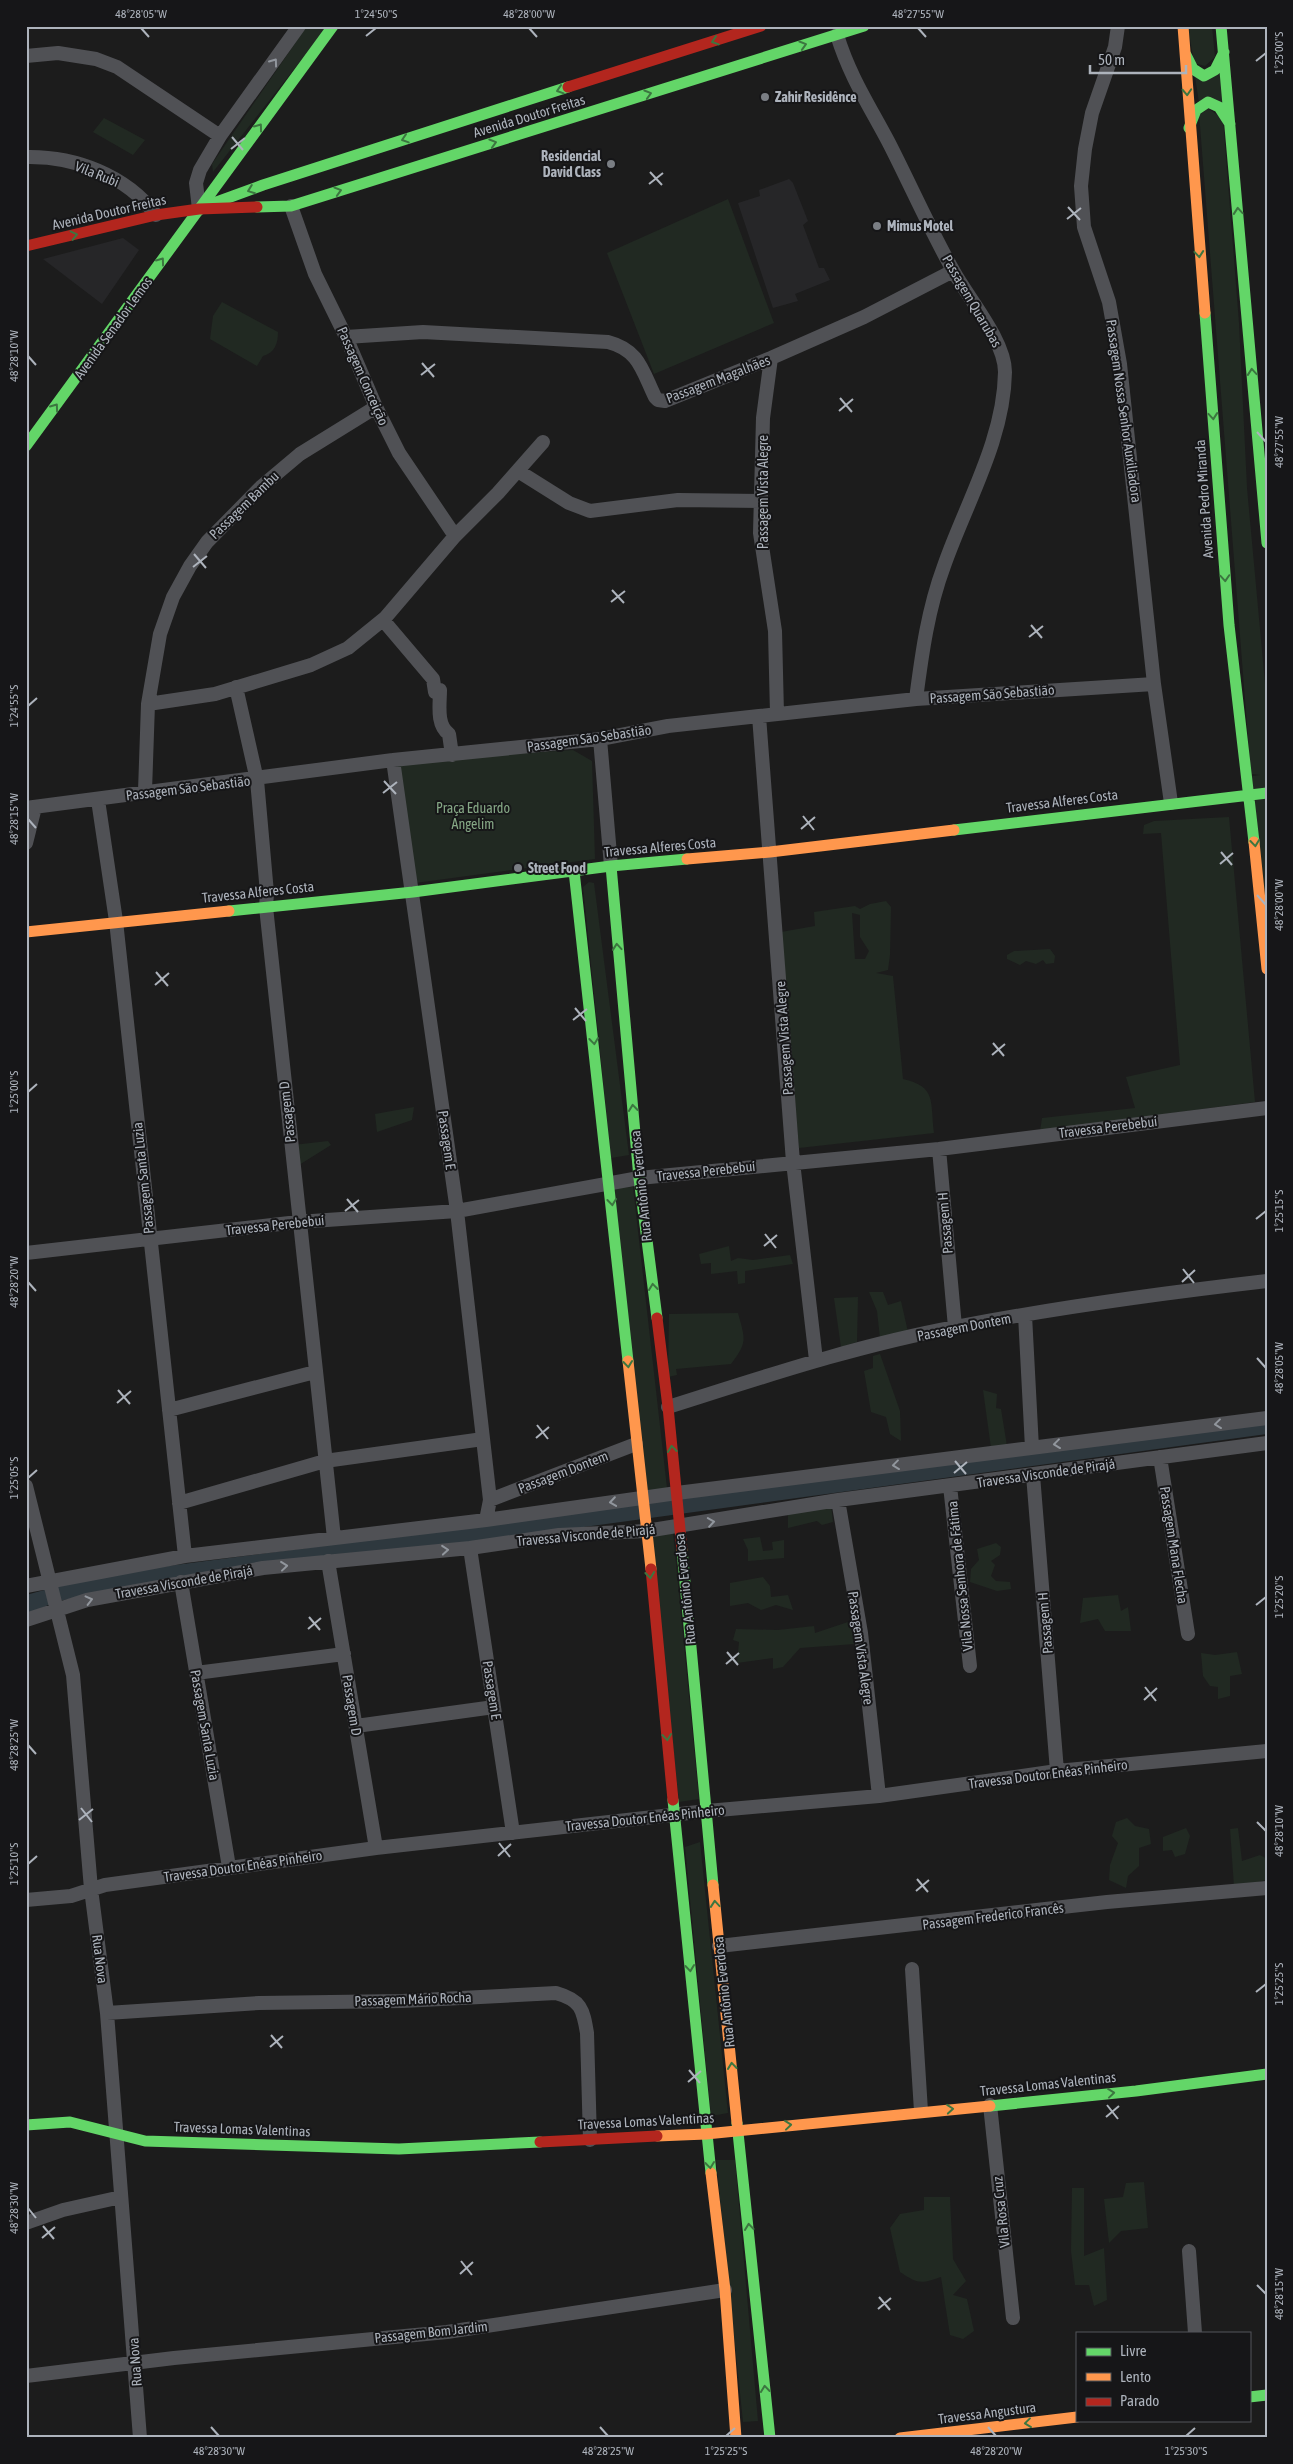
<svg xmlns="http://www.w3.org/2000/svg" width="1293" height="2464" font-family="'Asap Condensed',sans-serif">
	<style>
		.built { fill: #262628 }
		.green { fill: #212922; fill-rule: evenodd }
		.water { fill: #2e383e }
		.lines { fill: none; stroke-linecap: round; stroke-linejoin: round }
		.street { stroke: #505155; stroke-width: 14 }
		.fast { stroke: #63d668; stroke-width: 11 }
		.slow { stroke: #ff974d; stroke-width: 11 }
		.jam { stroke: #b3261e; stroke-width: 11 }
		.oneway { stroke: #3c7640 }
		.oneway2 { stroke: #91969d }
		.ticks { fill: none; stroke: #adb3bc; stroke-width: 2 }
		.poi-dot { fill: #7a7e84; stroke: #161618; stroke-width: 2 }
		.labels { text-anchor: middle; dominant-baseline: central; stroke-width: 4; stroke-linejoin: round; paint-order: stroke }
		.poi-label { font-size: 14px; font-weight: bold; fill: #adb3bc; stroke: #161618; text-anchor: start }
		.street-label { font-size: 14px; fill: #adb3bc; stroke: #161618 }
		.park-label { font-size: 14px; fill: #85a785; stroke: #161618 }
		.neatline { fill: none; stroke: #adb3bc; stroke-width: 2 }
		.ticks-label { font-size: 12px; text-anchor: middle; fill: #adb3bc }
	</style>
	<rect width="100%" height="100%" fill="#1c1c1c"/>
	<path class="built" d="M789,179L793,183L808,221L803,225L819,268H824L830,280L795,294L798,301L773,308L738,203L760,196L759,190Z
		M123,238L139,250L102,304L43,259Z"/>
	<path class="green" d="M307,26H328L213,172L212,164Z
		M1188,26H1212L1215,57L1205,66L1194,63Z
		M1221,68L1224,106L1199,103L1195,76Z
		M1206,107L1223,119L1239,323L1247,488L1267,705V920L1252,776L1260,775L1252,774L1250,763L1199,113Z
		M104,118L145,140L133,155L93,132Z
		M728,199L774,323L654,374L607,253Z
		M222,302L278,332C278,343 275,353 263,356L257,366L210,339L213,316Z
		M573,750L592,761L595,859L415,883L396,761Z
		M1229,817L1255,1102L1040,1131L1042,1118L1135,1108L1126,1077L1180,1065L1161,833L1143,834L1144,825L1154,821Z
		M589,882L594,883L629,1155L611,1158L583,887Z
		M886,901L891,907L890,955L888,970L876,973L893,976L903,1079C937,1087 930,1101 934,1133L799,1148L781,932L815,926L814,912L855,906L860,909L870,904ZM852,913L860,915V937L869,951L865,959H855Z
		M1050,949L1055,956L1054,963L1046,964L1043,960L1036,964L1026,961L1020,965L1007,959V955L1014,951Z
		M414,1107L412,1120L377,1132L375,1114Z
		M328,1141L331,1145L299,1165L293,1145Z
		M633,1187L667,1488L646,1492L614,1188Z
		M729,1246L731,1261L738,1258L753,1260L790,1255L793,1264L745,1271V1283L738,1284L737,1271L711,1274V1263L701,1264L699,1254Z
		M869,1292H883L888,1305L901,1301L908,1332L880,1338L877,1311Z
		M858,1297L857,1342L841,1347L834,1298Z
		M738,1313C745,1339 748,1342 731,1364L676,1369L677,1375L668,1377L669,1314Z
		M880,1354L900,1411L901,1441L890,1434L886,1417L871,1412L864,1371L873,1368V1356Z
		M983,1390L997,1394L996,1408L1001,1409L1007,1446L991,1448Z
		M831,1505L833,1522L822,1525L817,1521L788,1528V1513Z
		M673,1533L699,1799L679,1802L651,1536Z
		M760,1537L763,1551L773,1550L772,1542L784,1540V1558L748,1561V1550L743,1539Z
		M996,1543L1001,1547L1000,1555L991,1561L995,1565L991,1576L996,1581L1010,1582L1011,1589L997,1591L970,1582L971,1569L979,1560L977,1549Z
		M763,1577L770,1586L771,1597L788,1595L793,1610L776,1605L761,1610L748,1603L730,1606V1583Z
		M1118,1595L1121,1611L1128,1607L1131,1631H1105L1098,1619L1080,1623L1083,1598Z
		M851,1621L855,1644L800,1648L783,1667L773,1669V1658L737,1663L739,1642L733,1640L736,1629L778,1630L814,1626L815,1633Z
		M1237,1652L1242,1674L1230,1676V1696L1218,1699V1687L1210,1686L1203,1676L1201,1653L1215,1655Z
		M1127,1818L1135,1826L1149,1829L1151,1844L1139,1848V1866L1128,1876L1126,1888L1109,1880L1110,1865L1118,1843L1112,1836L1116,1822Z
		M1186,1828L1190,1836L1185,1854L1175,1857L1172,1850L1163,1851V1837Z
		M1238,1828L1242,1861L1260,1855L1267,1859V1880L1234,1887L1230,1829Z
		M700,1842L728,2113L711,2116L685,1847Z
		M716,2160H735L758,2421L743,2422Z
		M1144,2182L1148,2228L1121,2231L1109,2243L1104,2199L1123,2197L1126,2183Z
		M1072,2188H1084V2256L1104,2248L1107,2300L1094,2306L1089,2285H1075L1071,2251Z
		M924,2197H950L953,2259L966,2281L953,2295L967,2299L974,2331L963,2339L950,2335L941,2277C921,2284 918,2284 900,2272L890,2228L900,2214L924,2210Z"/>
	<path class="water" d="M1267,1422V1434L92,1594L55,1602L26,1615V1595L99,1575Z"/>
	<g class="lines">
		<path class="street" d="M1118,26L1115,47L1092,113L1085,149L1081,186L1084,227L1109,302L1120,364L1154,684L1171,803
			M837,35C850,77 869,105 889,143C911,186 930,230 954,272C969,299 1005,341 1005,372C1004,440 966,503 944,566C928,609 922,653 916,699
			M26,56L58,53L96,59L117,67L220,136
			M26,157C75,156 126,175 156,215
			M291,206L315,274L346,337L376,407L399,453L455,536
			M199,209L196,183L200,170L220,136L299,26
			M346,337L423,332L608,342C639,350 642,370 655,397L658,400L665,401L771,358L864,317L953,271
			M771,358L763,418L760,533L775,631L777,714
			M518,471L569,503L590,511L678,500L761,501
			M383,620L433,679L435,692L440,690C440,704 436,725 449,734L452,755
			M236,687L257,780L267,893L266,907L334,1538
			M148,704L215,694L311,665L348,648L385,618L455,536L498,493L543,442
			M759,716L793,1162L816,1360
			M600,739L611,866
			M393,760L457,1211L490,1500L486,1520
			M145,791L148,704L160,634L173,597L190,566L207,542L262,486L300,454L376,407
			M98,800L116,921L185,1556
			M26,808L393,760L600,739L668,726L759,716L916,699L1154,684
			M26,843L35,807
			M939,1149L955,1327
			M26,1253L298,1222L457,1211L639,1178L939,1149L1267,1108
			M1025,1315L1032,1448
			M668,1407C763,1377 858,1345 956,1327C1059,1307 1163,1293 1267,1281
			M169,1410L315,1372
			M1160,1457L1188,1634
			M1033,1475L1057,1771
			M26,1486L73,1675L91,1889L107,2013L140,2438
			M950,1486L970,1666
			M490,1500L636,1444
			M838,1500L861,1633L879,1796
			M179,1503L325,1461L483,1439
			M470,1548L513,1833
			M328,1561L376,1848
			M181,1582L229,1867
			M26,1586L185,1556L486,1520L677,1493L1267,1418
			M26,1620L87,1600L263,1568L470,1548L559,1535L646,1531L838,1500L1267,1443
			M196,1673L344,1654
			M356,1726L494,1707
			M26,1900L71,1896L105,1885L376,1848L707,1811L879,1796L1057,1771L1267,1751
			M719,1946L1107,1902L1267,1888
			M912,1969L921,2111
			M107,2013L259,2003L402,2001L556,1993C581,2000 583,2009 587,2033L590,2140
			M990,2105L1013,2318
			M26,2223L63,2210L121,2197
			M1189,2251L1195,2333
			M26,2376L174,2358L447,2332L725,2290"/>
		<path class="fast" d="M1221,26L1267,543
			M1186,55L1193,69L1204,76L1215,70L1224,52
			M1189,128L1196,110L1208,102L1219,107L1230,124
			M214,203L263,185L568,87
			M257,207L291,206L864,26
			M1205,313L1229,625L1254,842
			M26,446L333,26
			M954,830L1267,793
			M611,866L639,1178L657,1318
			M574,871L628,1361
			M229,911L413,892L611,866L687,859
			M682,1550L713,1885
			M673,1800L711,2173
			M990,2106L1136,2091L1267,2074
			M737,2123L770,2438
			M26,2125L70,2122L145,2141L399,2149L540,2142
			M1249,2397L1267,2395"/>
		<path class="slow" d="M1183,26L1205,313
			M1254,842L1267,969
			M687,859L770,852L954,830
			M26,932L229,911
			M628,1361L651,1569
			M713,1885L737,2123
			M657,2136L706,2134L990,2106
			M711,2173L725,2290L736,2438
			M900,2438L1077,2417"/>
		<path class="jam" d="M568,87L761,26
			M26,246L156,215L199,209L257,207
			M657,1318L668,1407L682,1550
			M651,1569L673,1800
			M540,2142L657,2136"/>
	</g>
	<defs><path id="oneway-chevron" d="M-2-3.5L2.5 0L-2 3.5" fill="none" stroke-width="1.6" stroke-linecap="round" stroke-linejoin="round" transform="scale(1.25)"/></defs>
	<g class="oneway">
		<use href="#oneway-chevron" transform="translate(715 41) rotate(162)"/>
		<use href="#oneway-chevron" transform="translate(803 45) rotate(-17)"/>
		<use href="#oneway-chevron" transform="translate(560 90) rotate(162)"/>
		<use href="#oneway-chevron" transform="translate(1187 92) rotate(87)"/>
		<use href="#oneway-chevron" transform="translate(648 94) rotate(-17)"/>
		<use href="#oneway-chevron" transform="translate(259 127) rotate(-54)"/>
		<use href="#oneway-chevron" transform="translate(405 139) rotate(162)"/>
		<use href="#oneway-chevron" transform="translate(493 143) rotate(-17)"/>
		<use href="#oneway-chevron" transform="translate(251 190) rotate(159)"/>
		<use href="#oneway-chevron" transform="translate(338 191) rotate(-17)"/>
		<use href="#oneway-chevron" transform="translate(1238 211) rotate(-95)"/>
		<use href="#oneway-chevron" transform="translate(74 235) rotate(-13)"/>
		<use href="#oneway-chevron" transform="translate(1199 254) rotate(85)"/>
		<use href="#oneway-chevron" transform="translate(161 261) rotate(-54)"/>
		<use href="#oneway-chevron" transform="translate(1252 372) rotate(-95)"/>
		<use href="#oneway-chevron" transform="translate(55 407) rotate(-54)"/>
		<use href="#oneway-chevron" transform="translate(1213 416) rotate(85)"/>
		<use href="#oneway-chevron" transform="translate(1225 578) rotate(86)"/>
		<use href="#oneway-chevron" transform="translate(1255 843) rotate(84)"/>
		<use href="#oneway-chevron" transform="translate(617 947) rotate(-95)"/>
		<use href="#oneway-chevron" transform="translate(594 1041) rotate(83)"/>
		<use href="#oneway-chevron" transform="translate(633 1108) rotate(-96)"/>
		<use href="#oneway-chevron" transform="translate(612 1202) rotate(84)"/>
		<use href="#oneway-chevron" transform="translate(653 1287) rotate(-97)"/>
		<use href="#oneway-chevron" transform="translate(628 1364) rotate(84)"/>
		<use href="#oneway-chevron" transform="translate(672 1449) rotate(-96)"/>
		<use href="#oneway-chevron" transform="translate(650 1575) rotate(84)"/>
		<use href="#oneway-chevron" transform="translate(667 1737) rotate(84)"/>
		<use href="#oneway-chevron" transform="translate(715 1904) rotate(-95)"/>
		<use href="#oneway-chevron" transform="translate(690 1968) rotate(84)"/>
		<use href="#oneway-chevron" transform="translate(732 2066) rotate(-96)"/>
		<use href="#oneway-chevron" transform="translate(1111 2093) rotate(-6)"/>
		<use href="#oneway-chevron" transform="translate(950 2109) rotate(-5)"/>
		<use href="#oneway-chevron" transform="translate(788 2125) rotate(-6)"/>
		<use href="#oneway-chevron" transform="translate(710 2165) rotate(83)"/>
		<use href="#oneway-chevron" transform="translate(749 2227) rotate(-96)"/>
		<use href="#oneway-chevron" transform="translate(765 2389) rotate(-96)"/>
		<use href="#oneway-chevron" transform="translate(1028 2423) rotate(173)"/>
	</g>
	<g class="oneway2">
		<use href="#oneway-chevron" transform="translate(274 62) rotate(-54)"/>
		<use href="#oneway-chevron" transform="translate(1218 1424) rotate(173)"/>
		<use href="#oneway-chevron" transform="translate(1057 1444) rotate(173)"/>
		<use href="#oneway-chevron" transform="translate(896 1465) rotate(173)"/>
		<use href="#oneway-chevron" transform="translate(613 1502) rotate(172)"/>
		<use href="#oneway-chevron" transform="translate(711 1522) rotate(-9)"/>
		<use href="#oneway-chevron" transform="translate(445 1550) rotate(-5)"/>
		<use href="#oneway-chevron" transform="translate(284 1566) rotate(-6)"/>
		<use href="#oneway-chevron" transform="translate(89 1600) rotate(-14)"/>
	</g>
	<path class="ticks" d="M141,28L149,37M529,28L537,37M918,28L926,37M366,36L376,28M1256,61L1266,53M232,137L243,150M231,149L245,138M650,172L662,185M649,184L663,173M1068,207L1080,220M1067,219L1081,208M28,356L36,365M422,363L434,377M421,375L435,364M840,398L852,412M839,411L853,399M1257,432L1266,442M194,554L206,568M193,567L207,556M612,590L624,603M611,602L625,591M1031,625L1042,638M1029,637L1043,626M28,706L37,698M384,781L396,794M383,793L397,782M803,816L814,830M28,819L36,828M801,829L815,817M1221,852L1232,865M1220,864L1233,853M1257,895L1266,905M156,972L168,986M155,985L169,973M575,1008L586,1021M573,1020L587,1009M993,1043L1004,1056M992,1055L1005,1044M28,1092L37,1084M347,1199L358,1212M345,1211L359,1200M1256,1219L1266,1211M765,1234L776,1248M764,1246L777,1235M1183,1269L1194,1283M28,1282L36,1291M1182,1282L1195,1270M1257,1358L1266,1368M118,1390L130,1404M117,1403L131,1391M537,1425L548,1439M536,1438L549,1427M955,1461L966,1474M954,1473L967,1462M28,1478L37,1470M1256,1605L1266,1597M309,1617L320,1630M308,1629L321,1618M727,1652L738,1665M726,1664L739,1653M1145,1687L1156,1701M1144,1700L1157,1688M28,1745L36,1754M81,1808L92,1822M79,1820L93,1809M1257,1822L1266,1831M499,1843L510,1857M498,1856L511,1844M28,1864L37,1856M917,1879L928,1892M916,1891L929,1880M1256,1992L1266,1984M271,2035L282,2048M270,2047L283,2036M689,2070L700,2083M688,2082L701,2071M1107,2105L1118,2119M1106,2117L1119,2106M28,2208L36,2218M43,2226L54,2239M42,2238L55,2227M461,2261L472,2275M460,2274L473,2262M1257,2285L1266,2294M879,2297L890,2310M878,2309L891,2298M211,2427L219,2436M600,2427L608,2436M988,2427L996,2436M726,2436L735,2428M1186,2436L1195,2428"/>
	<g class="poi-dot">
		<circle cx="765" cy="97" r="5"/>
		<circle cx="611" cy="164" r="5"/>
		<circle cx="877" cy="226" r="5"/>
		<circle cx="518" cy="868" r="5"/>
	</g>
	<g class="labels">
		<g class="poi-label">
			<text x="775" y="97">Zahir Residênce</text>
			<text x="601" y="156" text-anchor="end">Residencial<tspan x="601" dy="16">David Class</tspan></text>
			<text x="887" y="226">Mimus Motel</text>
			<text x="528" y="868">Street Food</text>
		</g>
		<g class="street-label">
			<text transform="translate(529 116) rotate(-17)">Avenida Doutor Freitas</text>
			<text transform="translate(97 174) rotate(22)">Vila Rubi</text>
			<text transform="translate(109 212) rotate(-13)">Avenida Doutor Freitas</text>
			<text transform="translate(972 301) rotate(60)">Passagem Quarubas</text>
			<text transform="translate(113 328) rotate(-54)">Avenida Senador Lemos</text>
			<text transform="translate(363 376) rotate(66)">Passagem Conceição</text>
			<text transform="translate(718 379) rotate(-21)">Passagem Magalhães</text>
			<text transform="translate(1124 411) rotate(82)">Passagem Nossa Senhor Auxiliadora</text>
			<text transform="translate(763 492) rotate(-90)">Passagem Vista Alegre</text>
			<text transform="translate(1204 499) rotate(-94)">Avenida Pedro Miranda</text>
			<text transform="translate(244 505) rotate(-44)">Passagem Bambu</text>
			<text transform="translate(992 694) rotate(-4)">Passagem São Sebastião</text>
			<text transform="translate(589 738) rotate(-8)">Passagem São Sebastião</text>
			<text transform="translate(188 788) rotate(-7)">Passagem São Sebastião</text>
			<text transform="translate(1062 801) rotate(-7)">Travessa Alferes Costa</text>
			<text transform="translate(660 847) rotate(-5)">Travessa Alferes Costa</text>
			<text transform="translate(258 892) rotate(-6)">Travessa Alferes Costa</text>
			<text transform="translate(784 1038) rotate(-94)">Passagem Vista Alegre</text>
			<text transform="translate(287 1112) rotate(-96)">Passagem D</text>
			<text transform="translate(1108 1127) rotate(-7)">Travessa Perebebuí</text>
			<text transform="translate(447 1140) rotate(82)">Passagem E</text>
			<text transform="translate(706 1171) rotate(-6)">Travessa Perebebuí</text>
			<text transform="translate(143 1178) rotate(-96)">Passagem Santa Luzia</text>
			<text transform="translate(641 1186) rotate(-96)">Rua Antônio Everdosa</text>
			<text transform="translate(945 1223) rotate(-95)">Passagem H</text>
			<text transform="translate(275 1225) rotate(-6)">Travessa Perebebuí</text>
			<text transform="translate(964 1327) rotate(-11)">Passagem Dontem</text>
			<text transform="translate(563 1472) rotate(-21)">Passagem Dontem</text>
			<text transform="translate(1046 1473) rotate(-8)">Travessa Visconde de Pirajá</text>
			<text transform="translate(586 1535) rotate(-5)">Travessa Visconde de Pirajá</text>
			<text transform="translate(1174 1545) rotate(81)">Passagem Mana Flecha</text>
			<text transform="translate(960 1576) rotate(-96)">Vila Nossa Senhora de Fátima</text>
			<text transform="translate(184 1582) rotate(-10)">Travessa Visconde de Pirajá</text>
			<text transform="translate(685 1589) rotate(-96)">Rua Antônio Everdosa</text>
			<text transform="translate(1045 1623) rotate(-95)">Passagem H</text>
			<text transform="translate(861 1648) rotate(82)">Passagem Vista Alegre</text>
			<text transform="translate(492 1690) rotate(81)">Passagem E</text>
			<text transform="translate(352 1705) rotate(81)">Passagem D</text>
			<text transform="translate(205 1725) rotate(80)">Passagem Santa Luzia</text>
			<text transform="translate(1048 1774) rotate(-7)">Travessa Doutor Enéas Pinheiro</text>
			<text transform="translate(645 1818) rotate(-6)">Travessa Doutor Enéas Pinheiro</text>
			<text transform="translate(243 1866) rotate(-8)">Travessa Doutor Enéas Pinheiro</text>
			<text transform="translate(993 1916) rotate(-7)">Passagem Frederico Francês</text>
			<text transform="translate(100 1959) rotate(83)">Rua Nova</text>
			<text transform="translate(724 1992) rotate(-96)">Rua Antônio Everdosa</text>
			<text transform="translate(413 1999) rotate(-2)">Passagem Mário Rocha</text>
			<text transform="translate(1048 2084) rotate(-6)">Travessa Lomas Valentinas</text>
			<text transform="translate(646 2121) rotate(-3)">Travessa Lomas Valentinas</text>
			<text transform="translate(242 2129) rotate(2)">Travessa Lomas Valentinas</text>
			<text transform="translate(1001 2212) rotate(-96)">Vila Rosa Cruz</text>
			<text transform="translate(431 2332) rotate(-6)">Passagem Bom Jardim</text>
			<text transform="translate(135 2362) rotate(-94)">Rua Nova</text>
			<text transform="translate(987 2413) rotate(-7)">Travessa Angustura</text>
		</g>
		<g class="park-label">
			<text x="473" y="808">Praça Eduardo<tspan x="473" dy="16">Angelim</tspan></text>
		</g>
	</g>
	<rect width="1293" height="2464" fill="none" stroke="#161618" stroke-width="55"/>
	<rect x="1076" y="2332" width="175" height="90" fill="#161618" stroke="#52555a"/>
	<rect x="1086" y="2348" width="25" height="8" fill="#63d668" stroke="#52555a"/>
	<text x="1120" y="2356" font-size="15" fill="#adb3bc">Livre</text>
	<rect x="1086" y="2373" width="25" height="8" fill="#ff974d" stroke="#52555a"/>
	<text x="1120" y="2382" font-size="15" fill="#adb3bc">Lento</text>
	<rect x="1086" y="2398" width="25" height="8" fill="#b3261e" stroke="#52555a"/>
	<text x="1120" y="2406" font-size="15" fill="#adb3bc">Parado</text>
	<path d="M1090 65v8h96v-8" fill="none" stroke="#adb3bc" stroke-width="2.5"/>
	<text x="1098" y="65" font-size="15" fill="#adb3bc" stroke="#161618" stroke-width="4" paint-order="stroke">50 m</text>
	<rect x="28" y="28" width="1238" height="2408" class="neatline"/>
	<g class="ticks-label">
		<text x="141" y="18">48°28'05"W</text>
		<text x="376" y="18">1°24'50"S</text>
		<text x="529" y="18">48°28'00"W</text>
		<text x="918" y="18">48°27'55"W</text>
		<text transform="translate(1279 53) rotate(-90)" y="4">1°25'00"S</text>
		<text transform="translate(14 356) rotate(-90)" y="4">48°28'10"W</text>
		<text transform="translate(1279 442) rotate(-90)" y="4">48°27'55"W</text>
		<text transform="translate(14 706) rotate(-90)" y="4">1°24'55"S</text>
		<text transform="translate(14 819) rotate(-90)" y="4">48°28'15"W</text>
		<text transform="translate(1279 905) rotate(-90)" y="4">48°28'00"W</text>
		<text transform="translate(14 1092) rotate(-90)" y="4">1°25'00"S</text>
		<text transform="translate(1279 1211) rotate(-90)" y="4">1°25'15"S</text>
		<text transform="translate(14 1282) rotate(-90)" y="4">48°28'20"W</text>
		<text transform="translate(1279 1368) rotate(-90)" y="4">48°28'05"W</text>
		<text transform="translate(14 1478) rotate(-90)" y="4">1°25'05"S</text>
		<text transform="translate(1279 1597) rotate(-90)" y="4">1°25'20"S</text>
		<text transform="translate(14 1745) rotate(-90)" y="4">48°28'25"W</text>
		<text transform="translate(1279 1831) rotate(-90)" y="4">48°28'10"W</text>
		<text transform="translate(14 1864) rotate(-90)" y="4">1°25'10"S</text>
		<text transform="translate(1279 1984) rotate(-90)" y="4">1°25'25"S</text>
		<text transform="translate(14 2208) rotate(-90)" y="4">48°28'30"W</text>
		<text transform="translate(1279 2294) rotate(-90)" y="4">48°28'15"W</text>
		<text x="219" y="2455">48°28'30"W</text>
		<text x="608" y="2455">48°28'25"W</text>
		<text x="726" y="2455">1°25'25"S</text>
		<text x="996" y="2455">48°28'20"W</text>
		<text x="1186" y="2455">1°25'30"S</text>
	</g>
</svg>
